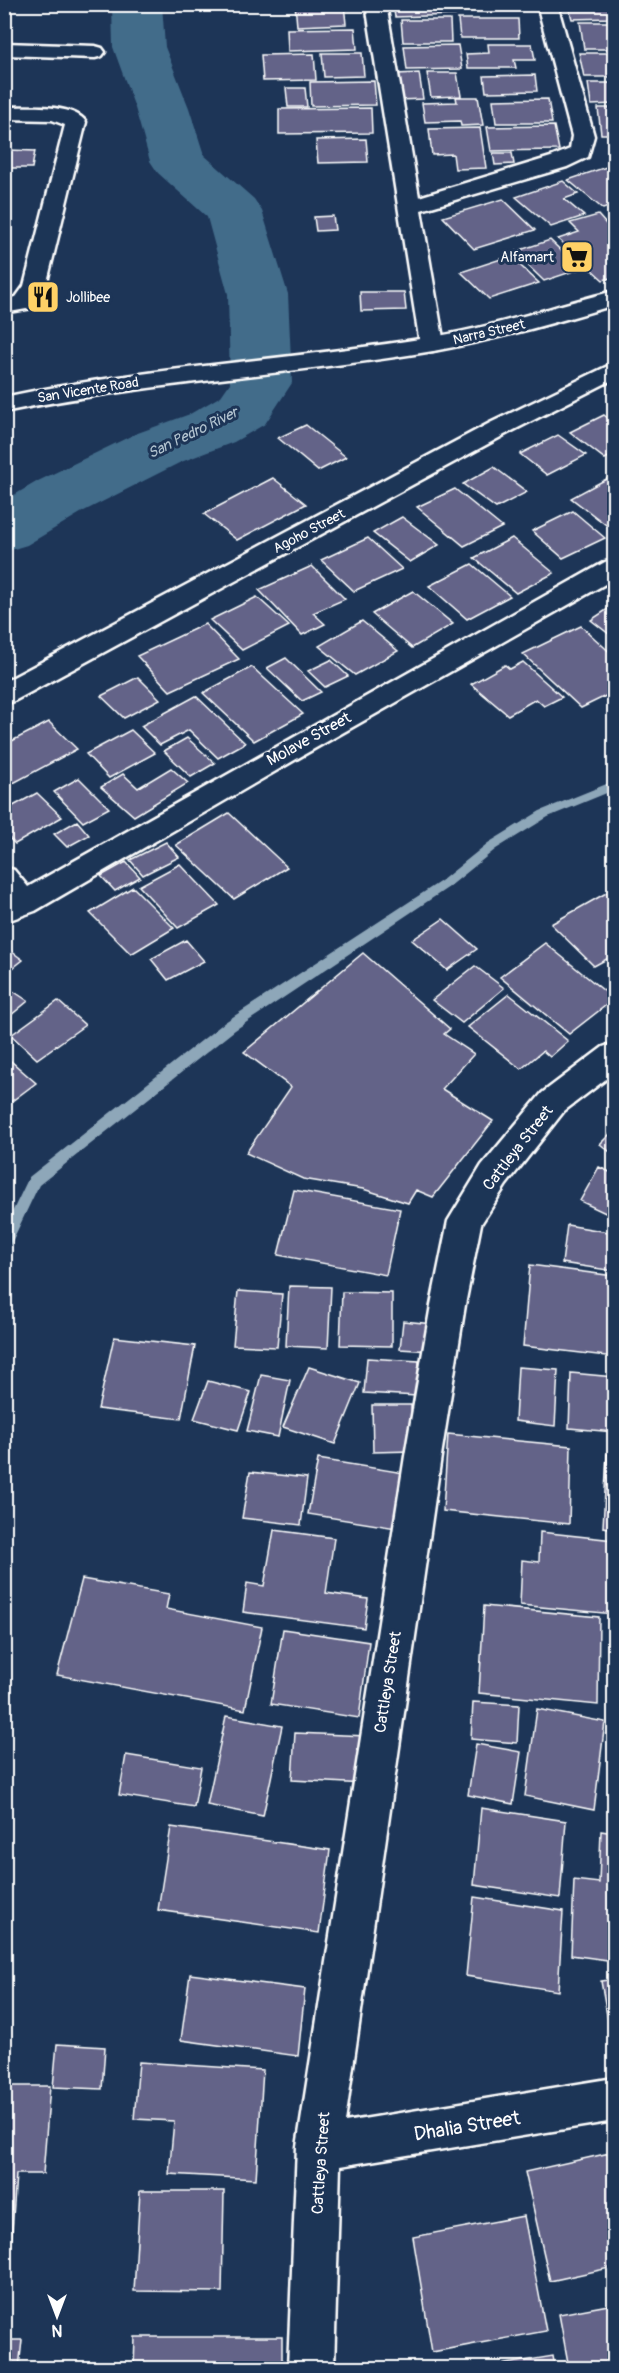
<svg xmlns="http://www.w3.org/2000/svg" width="619" height="2373" font-family="Pangolin,sans-serif">
	<style>
		.lines { fill: none; stroke-linecap: round; stroke-linejoin: round }
		.stream { fill: #8ea7b9; fill-rule: evenodd }
		.river { fill: #426c8a; fill-rule: evenodd }
		.building { fill: #636488; stroke: #fff; stroke-width: 1.5 }
		.minor-casing { stroke: #fff; stroke-width: 5 }
		.major-casing { stroke: #fff; stroke-width: 5 }
		.minor { fill: #1d3557; fill-rule: evenodd }
		.major { fill: #1d3557; fill-rule: evenodd }
		.labels { text-anchor: middle; dominant-baseline: central; stroke-width: 6; stroke-linejoin: round; paint-order: stroke }
		.far-poi-label { font-size: 14px; fill: #fff; stroke: #1d3557; text-anchor: end }
		.far-street-label { font-size: 14px; fill: #fff; stroke: #1d3557 }
		.far-water-label { font-size: 15px; font-style: italic; fill: #b3c4d0; stroke: #1d3557 }
		.street-label { font-size: 16px; fill: #fff; stroke: #1d3557 }
		.near-street-label { font-size: 20px; fill: #fff; stroke: #1d3557 }
	</style>
	<rect width="100%" height="100%" fill="#1d3557"/>
	<filter id="ink" filterUnits="userSpaceOnUse"><feTurbulence type="fractalNoise" baseFrequency=".0167" numOctaves="2"/><feDisplacementMap in="SourceGraphic" scale="12" xChannelSelector="R" yChannelSelector="G"/><feConvolveMatrix kernelMatrix="1 2 1 2 8 2 1 2 1" color-interpolation-filters="sRGB"/></filter>
	<g filter="url(#ink)">
		<g class="lines">
			<path class="stream" d="M614,781V790L548,817L496,849L449,887L235,1030L39,1185L9,1248L4,1250V1229L29,1177L225,1022L441,881L488,843L540,811Z"/>
			<path class="river" d="M112,4H162L165,47L189,108L204,155L254,199L262,211L288,294L292,383L265,424L234,442L181,462L84,511L27,545L4,552V501L38,481L135,434L190,414L221,396L230,383L228,294L207,217L158,173L150,161L135,108L113,47Z"/>
		</g>
		<path class="building" d="M295,4H344L346,24L297,26Z
			M393,4H453L455,15L395,17Z
			M466,4H514L515,11L467,12Z
			M568,4H609L612,18L572,19Z
			M458,19H518L519,38H460Z
			M401,20H450L451,42H403Z
			M580,22H614V49H584Z
			M355,28L357,49L288,51L287,29Z
			M488,44H532L535,60H514L516,68H468L466,54L489,53Z
			M458,45L462,69L407,70L404,46Z
			M322,53H362L364,76L324,77Z
			M579,53H614V77H584Z
			M314,54L316,80L263,81L261,55Z
			M419,73L423,99L399,100L396,74Z
			M427,73H457L461,96L431,97Z
			M535,75L537,91L486,92L484,76Z
			M374,81L376,105L311,106L310,82Z
			M588,83H614V104L591,105Z
			M286,88H305L307,107H288Z
			M456,97H478L483,125L461,126L460,121L425,122L422,103L457,102Z
			M548,99L552,123H496L493,100Z
			M371,108L372,133L279,134V109Z
			M598,108H614V134H601Z
			M554,126L559,150L491,151L487,127Z
			M480,128L486,168L455,169L453,154L432,155L429,129Z
			M366,139L368,162L318,163L316,140Z
			M608,140H614V161H611Z
			M9,150L35,151L32,168H5Z
			M493,153H512L514,164L495,165Z
			M609,166L614,170V205L603,209L568,180Z
			M563,181L578,194L564,199L584,216L551,227L516,197Z
			M503,199L535,230L474,249L443,217Z
			M598,215L614,233V277L603,280L558,239L579,232L570,223Z
			M333,216L335,230L316,231L314,217Z
			M550,240L580,269L544,281L514,252Z
			M510,256L539,283L489,299L461,272Z
			M360,292H404L406,310L361,311Z
			M604,415L614,423V454L605,459L570,432Z
			M306,425L346,457L318,471L278,438Z
			M558,435L586,455L547,475L520,454Z
			M494,467L527,492L496,508L463,484Z
			M612,476L614,478V531L571,498Z
			M273,478L306,504L237,540L204,514Z
			M455,489L502,527L464,546L417,507Z
			M573,511L605,538L563,558L532,531Z
			M402,517L439,545L410,562L373,533Z
			M368,538L402,569L354,591L321,560Z
			M512,538L554,573L516,593L474,558Z
			M472,564L510,596L467,619L429,586Z
			M312,566L345,599L313,613L325,624L302,635L259,590Z
			M413,591L453,624L412,648L372,614Z
			M257,597L289,626L242,650L210,620Z
			M614,605V638L591,620Z
			M362,621L398,651L355,675L319,646Z
			M205,624L239,659L170,691L137,656Z
			M581,626L614,656V692L581,708L523,654Z
			M286,658L321,692L302,701L267,668Z
			M331,660L348,676L325,687L308,671Z
			M523,662L562,697L544,706L536,699L508,715L471,684L505,665L510,669Z
			M252,667L303,714L254,741L203,693Z
			M138,677L160,699L124,718L101,696Z
			M196,696L245,743L218,758L189,730L160,745L141,726Z
			M49,722L77,749L4,788V745Z
			M131,730L155,753L109,778L86,754Z
			M187,738L215,763L191,777L164,751Z
			M171,768L188,783L134,816L101,787L123,774L138,788Z
			M79,778L109,808L83,822L54,792Z
			M37,793L62,817L15,844L4,833V811Z
			M229,813L287,867L234,899L176,845Z
			M77,821L89,835L67,847L54,834Z
			M166,842L179,857L143,875L130,860Z
			M126,862L140,877L115,891L101,876Z
			M180,864L219,905L178,928L139,886Z
			M133,887L174,928L131,954L90,913Z
			M608,892L614,898V955L594,966L551,924Z
			M443,919L477,949L447,970L412,940Z
			M186,940L204,961L168,980L151,959Z
			M545,943L614,999L569,1034L500,977Z
			M4,946L23,960L4,975Z
			M363,953L450,1029L444,1034L474,1054L442,1089L493,1121L433,1197L416,1190L408,1203L363,1189L303,1179L246,1153L291,1087L244,1052Z
			M475,966L504,988L462,1023L432,1000Z
			M4,985L28,1001L4,1021Z
			M509,994L568,1041L550,1057L543,1051L521,1069L468,1027Z
			M58,1001L85,1025L37,1059L11,1035Z
			M4,1055L36,1083L4,1107Z
			M614,1130V1155L600,1144Z
			M599,1167L614,1174V1217L580,1201Z
			M294,1190L400,1209L386,1275L278,1255Z
			M567,1225L614,1233V1271L562,1263Z
			M530,1265L614,1276V1357L523,1346Z
			M289,1286L331,1287L328,1348L286,1346Z
			M238,1291L282,1294L277,1347L233,1345Z
			M342,1292L392,1293V1346L340,1345Z
			M403,1321L433,1324L431,1351L400,1349Z
			M114,1337L195,1346L181,1419L98,1409Z
			M367,1358L419,1361L417,1396L364,1393Z
			M309,1367L360,1383L335,1444L283,1427Z
			M518,1367L558,1370L555,1426L515,1421Z
			M571,1373L614,1377V1432L569,1428Z
			M261,1375L290,1380L278,1437L247,1431Z
			M208,1381L251,1392L238,1430L194,1419Z
			M372,1405H411L413,1451L373,1452Z
			M448,1434L571,1446L569,1524L443,1511Z
			M607,1454L614,1455V1529L603,1527Z
			M318,1459L404,1473L396,1528L308,1514Z
			M250,1472L307,1478L301,1525L242,1518Z
			M274,1530L334,1538L326,1593L368,1599L364,1628L243,1612L247,1583L264,1586Z
			M540,1532L614,1540V1614L520,1605L522,1560L539,1562Z
			M82,1579L169,1594L166,1609L262,1627L245,1710L57,1675Z
			M484,1606L599,1617L598,1705L479,1693Z
			M283,1629L369,1642L359,1718L271,1704Z
			M473,1702L519,1705L517,1743L471,1739Z
			M537,1709L605,1722L594,1810L525,1796Z
			M226,1716L282,1726L263,1816L207,1805Z
			M295,1733L367,1736L365,1784L292,1780Z
			M476,1744L521,1752L513,1804L468,1795Z
			M126,1755L201,1767L194,1807L119,1795Z
			M481,1808L566,1821L560,1898L474,1885Z
			M171,1827L330,1850L319,1933L158,1910Z
			M601,1831L614,1833V1961L571,1955L574,1880L599,1883Z
			M474,1897L563,1911L558,1991L466,1976Z
			M190,1974L305,1989L298,2056L181,2040Z
			M614,1979V2025L609,2026L601,1981Z
			M57,2044L105,2047L102,2089L53,2087Z
			M139,2062L263,2070L256,2179L169,2174L174,2121L134,2119Z
			M4,2086H50L43,2174H16L8,2290H4Z
			M614,2152V2267L550,2281L525,2172Z
			M140,2191H224L222,2292L134,2291Z
			M524,2216L546,2331L432,2352L413,2237Z
			M614,2304V2368H569L559,2314Z
			M135,2337H282V2368H134Z
			M4,2340H22L19,2368H4Z
			M553,2356L555,2368H482Z"/>
		<g class="lines">
			<defs>
				<path id="minor" d="M366,4H386L419,197L551,157L570,149L572,136L537,4H557L594,136L588,157L567,167L421,210L444,344L440,349L432,351L424,349L420,344Z
					M4,43L95,46L102,48L105,52L102,56L95,58L4,55Z
					M4,107C25,107 73,103 86,122L46,286L32,308L4,313V299L16,297L24,286L65,125L52,120L4,119Z
					M614,363V379L508,433L14,701L4,704V682L490,423Z
					M614,559V579L305,754L35,911L4,922V867L14,870L28,887L605,562Z
					M614,1043V1073L564,1111L506,1185L481,1224L465,1305L441,1456L345,2122L614,2078V2121L340,2166L334,2368H288L297,2147L405,1456L431,1305L448,1221L482,1165L542,1093L603,1047Z"/>
				<path id="major" d="M614,291V305C554,323 495,340 433,351C291,375 146,382 4,412V397C146,367 291,360 433,337C495,327 553,306 614,291Z"/>
			</defs>
			<use href="#minor" class="minor-casing"/>
			<use href="#major" class="major-casing"/>
			<use href="#minor" class="minor"/>
			<use href="#major" class="major"/>
		</g>
	</g>
	<defs>
		<symbol id="supermarket-square" viewBox="-11 -11 22 22"><rect x="-9" y="-9" width="18" height="18" rx="4" fill="#ffd166" stroke="#1d3557"/><path d="M-6-5.5h2.5l.6 2H6L4.5 2H-2.5L-4.4-4H-6ZM-1.5 3.2a1.3 1.3 0 1 0 .1 0ZM3 3.2a1.3 1.3 0 1 0 .1 0Z" fill="#111"/></symbol>
		<symbol id="restaurant-square" viewBox="-11 -11 22 22"><rect x="-9" y="-9" width="18" height="18" rx="4" fill="#ffd166" stroke="#1d3557"/><path d="M-5-6h1v4h1v-4h1v4h1v-4h1v5L-1.5 .5V6h-2V.5L-5-1ZM5-6V6H3V1.5H1.5Q1.5-4 5-6Z" fill="#111"/></symbol>
	</defs>
	<g fill-rule="evenodd">
		<use href="#supermarket-square" x="558" y="238" width="38" height="38"/>
		<use href="#restaurant-square" x="24" y="278" width="38" height="38"/>
	</g>
	<g class="labels">
		<g class="far-poi-label">
			<text x="554" y="257">Alfamart</text>
			<text x="66" y="297" text-anchor="start">Jollibee</text>
		</g>
		<g class="far-street-label">
			<text transform="translate(489 332) rotate(-13)">Narra Street</text>
			<text transform="translate(88 390) rotate(-9)">San Vicente Road</text>
			<text transform="translate(309 531) rotate(-28)">Agoho Street</text>
		</g>
		<g class="far-water-label">
			<text transform="translate(193 433) rotate(-26)">San Pedro River</text>
		</g>
		<g class="street-label">
			<text transform="translate(309 739) rotate(-29)">Molave Street</text>
			<text transform="translate(518 1148) rotate(-52)">Cattleya Street</text>
			<text transform="translate(388 1682) rotate(-81)">Cattleya Street</text>
			<text transform="translate(321 2163) rotate(-86)">Cattleya Street</text>
		</g>
		<g class="near-street-label">
			<text transform="translate(467 2126) rotate(-9)">Dhalia Street</text>
		</g>
	</g>
	<rect width="619" height="2373" fill="none" stroke="#1d3557" stroke-width="24"/>
	<rect x="12" y="12" width="595" height="2349" fill="none" stroke="#fff" stroke-width="2" filter="url(#ink)"/>
	<g transform="translate(57 2316) rotate(180)" stroke="#1d3557" stroke-width="4.5" paint-order="stroke">
	<path d="M0-4.5L10 22L0 15L-10 22Z" fill="#ffffff"/>
	<text y="-9" font-size="16" font-weight="bold" text-anchor="middle" fill="#ffffff">N</text>
	</g>
</svg>
